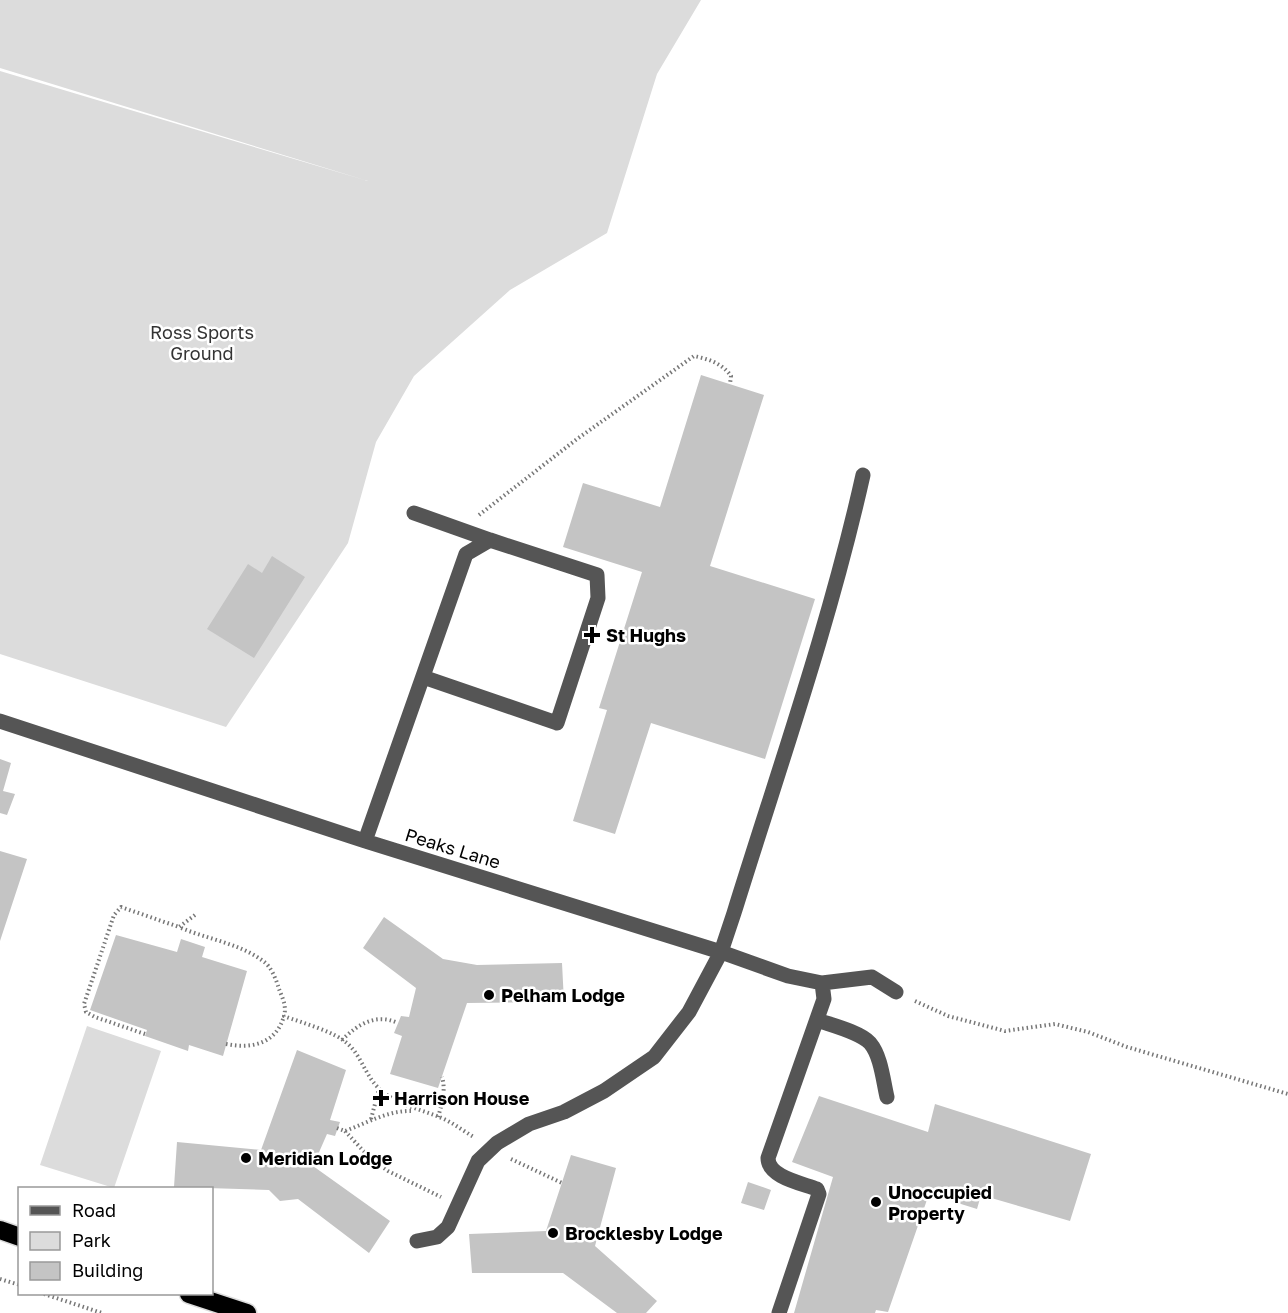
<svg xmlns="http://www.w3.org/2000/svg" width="1288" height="1313" font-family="'Golos Text',sans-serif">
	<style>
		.green { fill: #dcdcdc }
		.building { fill: #c4c4c4 }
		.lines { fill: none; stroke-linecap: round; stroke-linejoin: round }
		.highway-casing { stroke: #dbdbdb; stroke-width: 21 }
		.path { stroke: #777; stroke-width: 4; stroke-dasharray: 1.5 3; stroke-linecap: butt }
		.minor { stroke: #555; stroke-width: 15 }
		.highway { stroke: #000; stroke-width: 18 }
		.poi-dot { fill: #000; stroke: #fff; stroke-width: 2 }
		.labels { text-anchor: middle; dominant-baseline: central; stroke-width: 5; stroke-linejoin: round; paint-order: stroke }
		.park-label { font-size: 18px; fill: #333; stroke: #fff }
		.poi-label { font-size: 18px; font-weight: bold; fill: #000; stroke: #fff; text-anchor: start }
		.street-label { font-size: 18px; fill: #000; stroke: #fff }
	</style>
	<rect width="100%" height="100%" fill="#fff"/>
	<path class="green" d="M0,0H701L657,74L607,233L510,290L414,376L376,442L348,543L226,727L0,654V71L368,181L0,68Z
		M87,1026L161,1051L114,1188L40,1165Z"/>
	<path class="building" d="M701,375L764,395L710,566L815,599L765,759L651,723L615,834L573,821L607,710L599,708L642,572L563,547L583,483L660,507Z
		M272,556L305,577L254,658L207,629L248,564L262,573Z
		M0,759L11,763L3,791L15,794L7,815L0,813Z
		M0,851L27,859L0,941Z
		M384,917L443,959L477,965L562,963L564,1002L467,1003L438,1088L390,1074L402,1036L394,1033L401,1016L409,1017L416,988L363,948Z
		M116,935L177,952L181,939L205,947L202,957L247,971L223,1056L189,1045L188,1051L145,1036L147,1030L90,1010Z
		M297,1050L346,1070L330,1120L340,1122L335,1136L327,1134L313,1166L390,1221L369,1253L298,1199L280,1201L269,1190L174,1187L177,1142L261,1150Z
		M819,1096L928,1132L935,1104L1091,1154L1070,1221L981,1195L977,1209L929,1194L888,1312L876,1310L875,1313H794L833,1177L792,1162Z
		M571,1155L616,1168L595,1246L657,1301L646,1313H617L563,1273H472L469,1234L546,1231Z
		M748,1182L771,1190L764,1210L741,1203Z"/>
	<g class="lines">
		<defs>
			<path id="highway" d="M0,1230L20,1237
				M189,1294L247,1313"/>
		</defs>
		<use href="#highway" class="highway-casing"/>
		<path class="path" d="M479,515L577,439L694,356C708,359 722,363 731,376L730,384
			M195,915L179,927C206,939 239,943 263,961C271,966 276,979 279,989C282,997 287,1006 284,1016C302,1023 334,1031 348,1044C363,1058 366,1079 383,1092C402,1107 425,1110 446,1120C456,1125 465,1132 474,1137
			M915,1001L948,1016L1005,1031L1055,1024L1088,1032L1127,1047L1288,1094
			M145,1034L95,1017L86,1012L84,1004L114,915L121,907L179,927
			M342,1040C358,1024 376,1013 398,1023
			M226,1044C252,1049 276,1044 284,1016
			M438,1117C442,1104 446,1090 442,1077
			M371,1119L379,1089
			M337,1128L345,1131C367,1123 388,1110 413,1111
			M345,1131L369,1157L388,1171L441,1197
			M511,1159L562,1183
			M0,1279L20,1285
			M44,1294L102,1313"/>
		<path class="minor" d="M414,513L490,540
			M0,721L365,841L721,952L788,976L822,983L872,977L896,992
			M365,841L466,554L490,540L597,575L598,598L557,723L423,677
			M817,1020C831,1025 860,1032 870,1043C881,1056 883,1080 887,1097
			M417,1241L437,1237L448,1227L478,1161L497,1143L529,1124L564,1112L604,1091L654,1057L689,1012L721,952L734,913C779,768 830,623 863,475
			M779,1313L819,1194L817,1189C801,1183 768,1177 768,1158L824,999L822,983"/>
		<use href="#highway" class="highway"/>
	</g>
	<g class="poi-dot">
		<path d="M589 626h6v6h6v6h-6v6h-6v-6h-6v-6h6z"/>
		<circle cx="489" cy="995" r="6"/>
		<path d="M378 1089h6v6h6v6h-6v6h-6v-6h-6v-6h6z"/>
		<circle cx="246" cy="1158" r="6"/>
		<circle cx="876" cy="1202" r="6"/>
		<circle cx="553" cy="1233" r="6"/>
	</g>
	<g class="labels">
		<g class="park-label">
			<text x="202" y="332">Ross Sports<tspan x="202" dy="21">Ground</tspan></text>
		</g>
		<g class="poi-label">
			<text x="606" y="635">St Hughs</text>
			<text x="501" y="995">Pelham Lodge</text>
			<text x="394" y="1098">Harrison House</text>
			<text x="258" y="1158">Meridian Lodge</text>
			<text x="888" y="1192">Unoccupied<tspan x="888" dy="21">Property</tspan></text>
			<text x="565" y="1233">Brocklesby Lodge</text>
		</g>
		<g class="street-label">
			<text transform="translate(453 848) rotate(17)">Peaks Lane</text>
		</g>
	</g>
	<rect x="18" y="1187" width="195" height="108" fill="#ffffff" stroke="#999999" stroke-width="1.5"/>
	<rect x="30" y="1206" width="30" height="9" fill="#555555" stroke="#999999" stroke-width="1.5"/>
	<text x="72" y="1217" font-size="18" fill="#000000">Road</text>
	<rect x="30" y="1232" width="30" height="18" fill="#dcdcdc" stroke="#999999" stroke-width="1.5"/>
	<text x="72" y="1247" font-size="18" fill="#000000">Park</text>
	<rect x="30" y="1262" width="30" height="18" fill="#c4c4c4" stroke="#999999" stroke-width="1.5"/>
	<text x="72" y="1277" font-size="18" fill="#000000">Building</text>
</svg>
